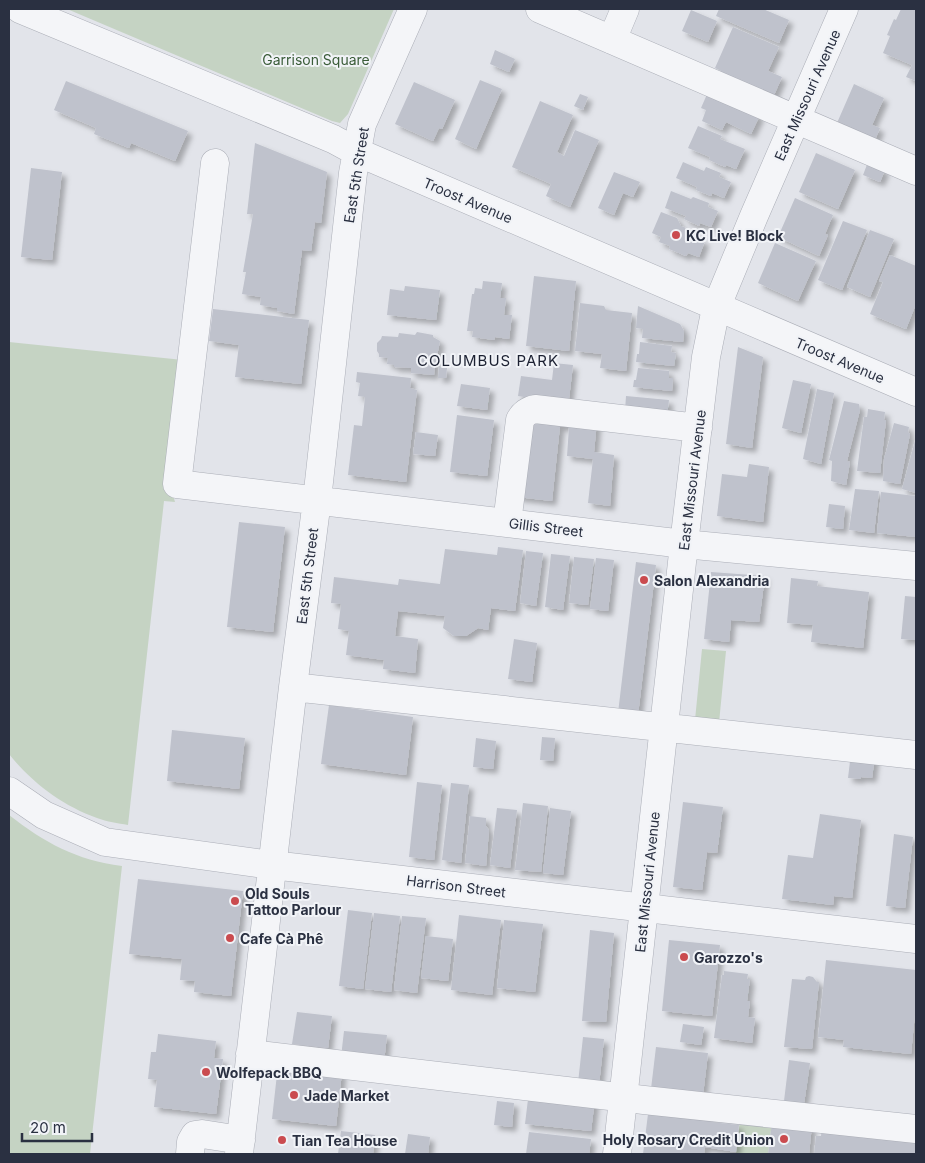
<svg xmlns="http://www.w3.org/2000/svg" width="925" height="1163" font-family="Inter,sans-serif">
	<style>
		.green { fill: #c5d3c3 }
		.building { fill: #bfc2cc; filter: url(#shadow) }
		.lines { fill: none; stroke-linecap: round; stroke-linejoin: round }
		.minor-casing { stroke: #abaeb7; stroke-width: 29 }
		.minor { stroke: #f4f5f8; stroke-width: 28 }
		.poi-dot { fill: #ca4b4f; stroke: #f1f3f7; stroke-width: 2 }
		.labels { text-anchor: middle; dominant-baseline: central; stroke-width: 4; stroke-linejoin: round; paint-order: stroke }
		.park-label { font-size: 14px; fill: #3a5c38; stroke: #f1f3f7 }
		.street-label { font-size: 14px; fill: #2a3041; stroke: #f1f3f7 }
		.poi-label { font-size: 14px; font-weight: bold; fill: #2a3041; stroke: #f1f3f7; text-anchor: start }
		.neighbourhood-label { font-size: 15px; letter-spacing: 1px; fill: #1c2132; stroke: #f1f3f7 }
	</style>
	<defs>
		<filter id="shadow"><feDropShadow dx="4.5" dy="4.5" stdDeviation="2.5" flood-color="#0004"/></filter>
	</defs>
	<rect width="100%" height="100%" fill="#e2e4ea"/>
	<path class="green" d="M67,9H394L348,114L340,123L332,121Z
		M9,342L183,360L170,485L175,502L164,501L128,825C118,823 107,822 97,818C63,806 31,782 9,754Z
		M702,649L726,651L719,723L695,720Z
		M9,815C45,843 76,860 122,866L90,1154H9Z
		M740,1119L772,1122L768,1154H736Z"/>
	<path class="building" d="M719,9H763L789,20L779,43L716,16Z
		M901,9H916V81L906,77L912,65L883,53L890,36L887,35L894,19L896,20Z
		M691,10L717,21L708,42L682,31Z
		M733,27L779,47L768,71L782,77L771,102L717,79L721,71L715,68Z
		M495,50L515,59L509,72L490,64Z
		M480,80L502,89L476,149L455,139Z
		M66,81L188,131L175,161L131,143L129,148L94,134L96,128L54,110Z
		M414,82L455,100L442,129L439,128L433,141L395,124Z
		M854,84L884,98L872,125L880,128L875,140L837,123Z
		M708,92L760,115L751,134L726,122L722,130L702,121L706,110L701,108Z
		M580,94L588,97L583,110L574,106Z
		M540,101L573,115L557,152L564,156L575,130L599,140L570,207L546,196L551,184L512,167Z
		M698,126L722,136L720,139L745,149L736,169L726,165L725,167L709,160L710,157L688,148Z
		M255,143L327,172L321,223L315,222L311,251L302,250L294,314L277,311V308L260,305L261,297L242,294L246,272H243L253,214H247Z
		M816,153L855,170L838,209L799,192Z
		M683,162L704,171L706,167L721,173L719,177L731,182L724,198L712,193L711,196L696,190L697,187L676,178Z
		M868,162L885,170L880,182L863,175Z
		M31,168L62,172L52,260L21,257Z
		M614,172L640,182L633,197L623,193L614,215L598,208Z
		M671,191L691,199L693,197L709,203L708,207L718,211L711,227L700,223L699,226L684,219L686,216L665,208Z
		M795,198L833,215L825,234L828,235L819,256L778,237Z
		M661,212L677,218L681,226L696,232L694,237L705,241L699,257L688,253L686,256L669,249L670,246L659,242L661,237L652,233Z
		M843,221L867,230L842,290L818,280Z
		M870,230L894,239L870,297L847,287Z
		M775,243L816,261L798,301L758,283Z
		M890,255L916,266V304L906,329L870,314L883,282L879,281Z
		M534,276L576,281L569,351L526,346Z
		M483,281L502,283L500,298H506L504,315H512L509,339L495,337L494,340L472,337L473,331H467L472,294H474L475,288L482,289Z
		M405,286L440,290L436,320L387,315L390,289L404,291Z
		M580,303L604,306L606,310L632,313L626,371L600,368L602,354L575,351Z
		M638,306L680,324L684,331L683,342L642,338L643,329L636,328Z
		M213,309L309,320L301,384L235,377L239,345L209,341Z
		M417,332L433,335V337L440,341L437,356L436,357L434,375L411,373V368L394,367V365L387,364L388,358L379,357V354L377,351V343L381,339L382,336L398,337L399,333L415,335Z
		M640,342L672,346L671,352L676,353L674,366L636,362L637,354H639Z
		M738,347L763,357L752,448L726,444Z
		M554,363L573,365L569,399L551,396L550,401L518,396L521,376L552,380Z
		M439,367L447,368L446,378H438Z
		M638,368L669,371V378H673L672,391L633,387L634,380H636Z
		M357,372L411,378L410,388L417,390L406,482L348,475L354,425L362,426L365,397L358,396L360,383L356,382Z
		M793,380L811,384L801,433L782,428Z
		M461,384L490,388L487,410L457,406Z
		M817,389L834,393L821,464L803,459Z
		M626,396L669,400L667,415L625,411Z
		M844,401L859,404L860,410L847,461L850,462L846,485L831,481L832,461L829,460Z
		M868,409L885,412L884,420H886L880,473L857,471L864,417H867Z
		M457,415L494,420L487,476L450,472Z
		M540,415L597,421L594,452L614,455L610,506L588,503L593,459L567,456L569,427L560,426L552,501L517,497L525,425Z
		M894,423L909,427L908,432L910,434L900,484L883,481L884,459Z
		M416,432L438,435L435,456L413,454Z
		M916,437V493L902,489Z
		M749,464L769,467L763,522L717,516L722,474L747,477Z
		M855,489L879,491L874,533L849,530Z
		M881,492L916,496V537L877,533Z
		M829,504L845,506L843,529L826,527Z
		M239,522L285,527L273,632L227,627Z
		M498,547L523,550L515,611L491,608L488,630L478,628L466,636H454L443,628L445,616L398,611L395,636L418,639L415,673L383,669L384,660L346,655L349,631L338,629L341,604L331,603L334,577L398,585L399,579L440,584L445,549L497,555Z
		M526,551L543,553L536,606L520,603Z
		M551,554L570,556L563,610L545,607Z
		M574,557L594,559L588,605L569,603Z
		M596,558L614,560L608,611L590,609Z
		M636,562L656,565L638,715L618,713Z
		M711,572L765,576L759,622L731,620L729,642L704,639Z
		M791,578L818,581L817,586L869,592L863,648L811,642L813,625L787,623Z
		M905,596L916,597V640L901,639Z
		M514,639L537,643L532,682L508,679Z
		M329,705L413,717L406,775L321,764Z
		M172,730L245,738L239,789L167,781Z
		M542,737L555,738L553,761L540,760Z
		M476,738L496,741L493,769L473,767Z
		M851,753L875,756L872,778L861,777L860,779L848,778Z
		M417,782L442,785L434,860L409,857Z
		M451,783L469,785L461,863L442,860Z
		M683,802L723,807L717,853L707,852L702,890L673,887Z
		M523,803L548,806L541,872L515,870Z
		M497,808L517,810L510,868L490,865Z
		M550,808L571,811L563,875L543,873Z
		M820,814L861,820L852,898L834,896L833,905L782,899L788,855L813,858Z
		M470,816L486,818V826L489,830L486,866L465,863Z
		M894,834L913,837L905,908L886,906Z
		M138,879L243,891L231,996L194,992L195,981L180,980L182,959L129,954Z
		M348,910L372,913L363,989L339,986Z
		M374,913L400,916L391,992L365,989Z
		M459,915L501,920L492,995L451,990Z
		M402,916L426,918L417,993L394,990Z
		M504,920L543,924L535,992L497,988Z
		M590,930L614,933L606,1022L582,1021Z
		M426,936L453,939L448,981L421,978Z
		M669,940L720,945L712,1016L662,1011Z
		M826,960L916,970V1003L911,1054L843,1047L844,1040L818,1037Z
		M724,971L748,974L747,979H750L747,1001H750L748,1017L755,1018L752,1043L714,1038L722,975H724Z
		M809,976L813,977L817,982H819L812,1049L784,1047L792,979L805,980L806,977Z
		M297,1012L332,1016L328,1048L292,1044Z
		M683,1024L704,1027L701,1045L680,1042Z
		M344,1031L387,1035L384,1062L341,1057Z
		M158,1034L216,1041L214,1058L223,1059L216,1114L154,1107L157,1080L148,1079L151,1052H156Z
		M583,1037L604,1039L599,1085L578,1083Z
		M656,1047L708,1053L703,1095L651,1089Z
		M789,1060L810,1063L804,1104L784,1101Z
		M278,1065L342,1072L336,1126L272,1119Z
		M529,1091L595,1099L591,1131L525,1124Z
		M497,1101L514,1103L512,1127L494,1125Z
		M649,1106L712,1115L711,1122L739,1125L736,1152L705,1147L704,1154H643Z
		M772,1122L812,1125L809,1154H768Z
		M822,1126L916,1138V1154H814L816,1136H821Z
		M341,1131L375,1135L373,1154H338Z
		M529,1132L591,1139L589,1154H526Z
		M408,1134L430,1137L428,1154H405Z"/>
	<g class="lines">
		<defs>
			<path id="minor" d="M20,9L333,139L357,152L916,392
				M540,9L916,171
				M612,40L625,9
				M215,163L177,484L684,544L916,566
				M507,523L520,420C523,414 529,410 535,409L698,428
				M293,687L916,755
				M9,791L44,815L105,842L272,865L916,939
				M250,1054L644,1100L916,1129
				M190,1154L191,1142L195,1135L202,1134L241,1140
				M239,1154L293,687L317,500L353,173L362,124L413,9
				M617,1154L684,544L706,357L716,308L754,216L844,9"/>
		</defs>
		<use href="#minor" class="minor-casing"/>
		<use href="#minor" class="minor"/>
	</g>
	<g class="poi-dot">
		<circle cx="676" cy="235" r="5"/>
		<circle cx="644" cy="580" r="5"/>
		<circle cx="235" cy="901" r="5"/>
		<circle cx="230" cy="938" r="5"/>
		<circle cx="684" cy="957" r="5"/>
		<circle cx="206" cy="1072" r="5"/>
		<circle cx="294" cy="1095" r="5"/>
		<circle cx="784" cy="1139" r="5"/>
		<circle cx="282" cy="1140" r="5"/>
	</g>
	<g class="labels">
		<g class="park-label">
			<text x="316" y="59">Garrison Square</text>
		</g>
		<g class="street-label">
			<text transform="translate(807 95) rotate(-66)">East Missouri Avenue</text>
			<text transform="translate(356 175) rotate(-81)">East 5th Street</text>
			<text transform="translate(468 200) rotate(23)">Troost Avenue</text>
			<text transform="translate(840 360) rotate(23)">Troost Avenue</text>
			<text transform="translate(692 480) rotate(-83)">East Missouri Avenue</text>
			<text transform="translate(546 527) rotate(7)">Gillis Street</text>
			<text transform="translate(307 576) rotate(-83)">East 5th Street</text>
			<text transform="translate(647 882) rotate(-84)">East Missouri Avenue</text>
			<text transform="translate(456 886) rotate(7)">Harrison Street</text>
		</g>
		<g class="poi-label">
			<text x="686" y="235">KC Live! Block</text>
			<text x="654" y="580">Salon Alexandria</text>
			<text x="245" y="893">Old Souls<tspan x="245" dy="16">Tattoo Parlour</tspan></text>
			<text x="240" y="938">Cafe Cà Phê</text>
			<text x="694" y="957">Garozzo's</text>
			<text x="216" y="1072">Wolfepack BBQ</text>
			<text x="304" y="1095">Jade Market</text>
			<text x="774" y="1139" text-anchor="end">Holy Rosary Credit Union</text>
			<text x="292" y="1140">Tian Tea House</text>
		</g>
		<g class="neighbourhood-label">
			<text x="488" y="360">COLUMBUS PARK</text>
		</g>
	</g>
	<rect width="925" height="1163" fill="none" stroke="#2a3041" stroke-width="20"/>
	<path d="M22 1133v8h70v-8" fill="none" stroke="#2a3041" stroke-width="2.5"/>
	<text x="30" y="1133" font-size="15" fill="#2a3041" stroke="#f1f3f7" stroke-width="4" paint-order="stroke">20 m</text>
</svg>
